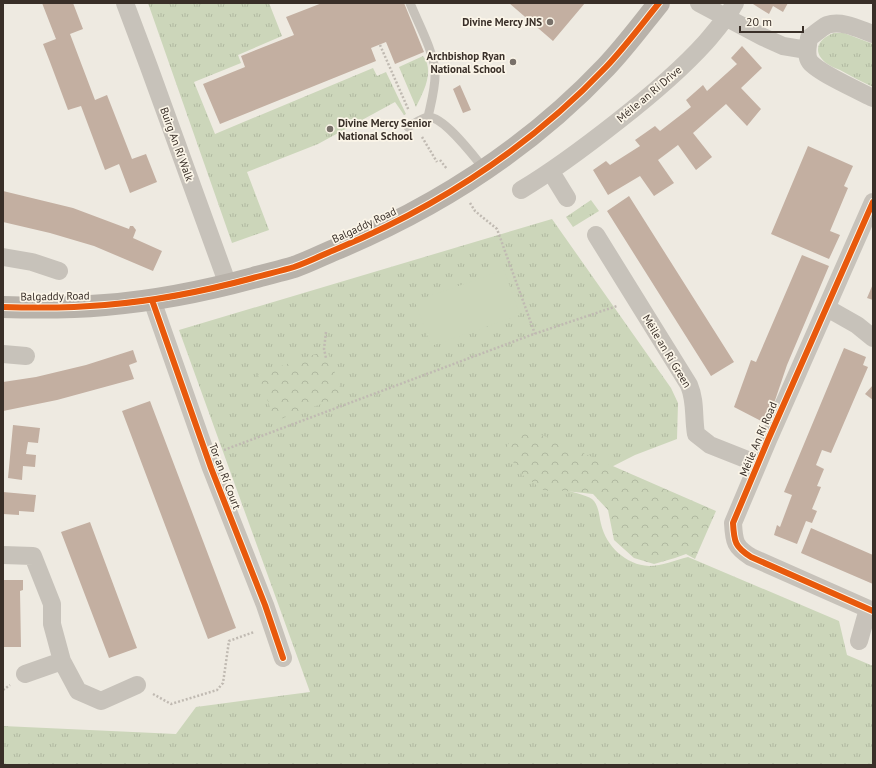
<svg xmlns="http://www.w3.org/2000/svg" width="876" height="768" font-family="'PT Sans',sans-serif">
	<style>
		.grass { fill: url(#grass-tufts) }
		.forest { fill: url(#forest-crowns) }
		.pitch { fill: #ccd6ba }
		.building { fill: #c3afa1 }
		.lines { fill: none; stroke-linecap: round; stroke-linejoin: round }
		.path { stroke: #c0bab2; stroke-width: 2.5; stroke-dasharray: 2 2; stroke-linecap: butt }
		.lane { stroke: #c7c2ba; stroke-width: 9 }
		.street { stroke: #c7c2ba; stroke-width: 18 }
		.secondary { stroke: #b8b2aa; stroke-width: 22 }
		.cycleway-casing { stroke: #fbf5e8; stroke-width: 8 }
		.cycleway { stroke: #e8590c; stroke-width: 6 }
		.poi-dot { fill: #787069; stroke: #fbf5e8; stroke-width: 1.5 }
		.labels { text-anchor: middle; dominant-baseline: central; stroke-width: 3.5; stroke-linejoin: round; paint-order: stroke }
		.poi-label { font-size: 11px; font-weight: bold; fill: #392f28; stroke: #fbf5e8; text-anchor: end }
		.street-label { font-size: 11px; fill: #392f28; stroke: #fbf5e8 }
	</style>
	<defs>
		<pattern id="grass-tufts" width="24" height="20" patternUnits="userSpaceOnUse"><rect width="24" height="20" fill="#ccd6ba"/><path d="M3 7l-1-3M5 7V3M7 7l1-3M15 17l-1-3M17 17v-4M19 17l1-3" fill="none" stroke="#b0b8a0"/></pattern>
		<pattern id="forest-crowns" width="20" height="18" patternUnits="userSpaceOnUse"><rect width="20" height="18" fill="#ccd6ba"/><path d="M2 6a3 3 0 1 1 6 0M12 15a3 3 0 1 1 6 0" fill="none" stroke="#b0b8a0"/></pattern>
	</defs>
	<rect width="100%" height="100%" fill="#eeeae1"/>
	<path class="grass" d="M148,3H269L282,36L238,55L241,63L194,82L215,134L373,68L377,76L386,72L406,114L404,115L395,102L318,144L247,172L269,230L232,243Z
		M834,33H844L873,44V87C862,82 851,76 840,70C835,68 830,66 826,63C811,51 819,38 834,33Z
		M423,56C435,71 423,93 416,107L399,67Z
		M591,200L599,211L573,227L566,217Z
		M552,219L671,388L678,403L677,439L635,455L566,490C572,492 586,495 592,499C599,505 599,516 601,524C606,546 626,565 649,566C662,566 675,560 688,557L839,621L847,655L873,666V765H3V726L176,734L196,707L310,692L179,330Z"/>
	<path class="forest" d="M327,350L343,396L275,421L258,374Z
		M521,426L716,511L695,559L686,554L675,558L654,564L634,558L614,540L608,510L593,494L556,490L545,491L517,471L507,446Z"/>
	<path class="pitch" d="M504,270L520,315L431,346L415,301Z"/>
	<path class="building" d="M42,3H73L83,29L70,34L95,100L107,95L132,159L146,154L157,182L130,193L119,164L105,170L81,106L68,110L50,62L43,44L56,39Z
		M322,3H404L424,52L395,64L386,42L371,48L376,61L220,124L203,84L245,67L241,56L294,35L286,17Z
		M509,3H585L553,41Z
		M754,3H788L783,12L773,6L769,14L753,4Z
		M742,46L762,68L741,88L761,109L747,126L726,104L693,133L712,157L696,170L678,145L658,160L674,183L654,196L640,176L608,195L593,170L606,161L610,165L640,146L635,140L655,126L660,131L691,107L686,100L703,85L707,91L737,64L731,58Z
		M460,85L471,110L463,113L453,89Z
		M808,146L853,166L844,186L848,188L830,231L840,235L829,259L771,234Z
		M3,191L73,208L129,229L130,226H133L136,230L133,238L162,251L153,271L94,246L50,233L3,222Z
		M629,196L734,362L711,376L607,211Z
		M802,255L829,266L787,365L767,424L734,407L751,360L756,362Z
		M873,284V300L867,298Z
		M844,348L866,357L863,365L868,367L831,453L822,450L816,465L824,469L817,486L821,487L812,509L817,511L812,523L806,521L797,544L774,535L777,525L780,527L792,495L784,492Z
		M133,350L137,362L129,365L134,379L57,400L3,411V382L36,377L86,365Z
		M873,385V400L865,394Z
		M150,401L236,628L208,639L122,411Z
		M13,425L40,428L38,443L28,442L26,454L36,455L35,467L23,466L22,480L8,478Z
		M3,492L36,495L34,512L19,511V515L3,514Z
		M90,522L137,648L109,658L61,532Z
		M811,528L873,555V584L801,553Z
		M3,580H23V590L20,591L21,647H3Z"/>
	<g class="lines">
		<path class="path" d="M380,45L409,111
			M422,137L437,162
			M440,160L447,169
			M470,203L475,211L497,229L535,334
			M326,332L324,349L326,358
			M224,450L531,335L617,306
			M3,690L10,685
			M153,694L171,704L217,690L223,683L229,641L254,632"/>
		<path class="lane" d="M410,3C418,23 433,50 435,71C436,86 431,103 428,117
			M408,127C414,124 422,118 428,117C444,116 475,158 485,170"/>
		<path class="street" d="M125,3L149,67L228,285
			M699,3L763,37L783,46L807,50
			M873,34C859,29 842,20 827,25C821,28 815,34 809,38C808,46 805,55 810,62C819,73 859,91 873,98
			M551,172L567,198
			M521,190C556,169 585,147 618,121C650,96 679,72 706,42C717,29 727,18 735,3
			M873,202L768,440L733,523C734,542 735,547 751,557L873,611
			M596,235L689,385C696,402 693,416 696,434L710,445L758,464
			M3,257L32,262L59,271
			M152,300L211,468L265,605L283,658
			M827,308L857,325L873,338
			M3,354L26,356
			M3,555L33,556L52,604V624L62,661L78,691L101,701L137,685
			M859,641L868,609
			M25,674L62,661"/>
		<path class="secondary" d="M3,307C37,308 71,308 105,305C155,301 205,291 253,278C267,274 281,271 294,267C309,262 324,254 339,248C439,206 531,146 606,67C625,47 642,24 659,3"/>
		<defs>
			<path id="cycleway" d="M873,202L768,440L733,523C734,542 735,547 751,557L873,611
				M152,300L211,468L265,605L283,658
				M3,307C37,308 71,308 105,305C155,301 205,291 253,278C267,274 281,271 294,267C309,262 324,254 339,248C439,206 531,146 606,67C625,47 642,24 659,3"/>
		</defs>
		<use href="#cycleway" class="cycleway-casing"/>
		<use href="#cycleway" class="cycleway"/>
	</g>
	<g class="poi-dot">
		<circle cx="550" cy="22" r="4"/>
		<circle cx="513" cy="62" r="4"/>
		<circle cx="330" cy="129" r="4"/>
	</g>
	<g class="labels">
		<g class="poi-label">
			<text x="542" y="22">Divine Mercy JNS</text>
			<text x="505" y="56">Archbishop Ryan<tspan x="505" dy="13">National School</tspan></text>
			<text x="338" y="123" text-anchor="start">Divine Mercy Senior<tspan x="338" dy="13">National School</tspan></text>
		</g>
		<g class="street-label">
			<text transform="translate(649 94) rotate(-40)">Méile an Rí Drive</text>
			<text transform="translate(177 144) rotate(70)">Buirg An Rí Walk</text>
			<text transform="translate(364 225) rotate(-25)">Balgaddy Road</text>
			<text transform="translate(55 296) rotate(-1)">Balgaddy Road</text>
			<text transform="translate(667 351) rotate(59)">Méile an Rí Green</text>
			<text transform="translate(758 439) rotate(-67)">Méile An Rí Road</text>
			<text transform="translate(225 476) rotate(69)">Tor an Rí Court</text>
		</g>
	</g>
	<rect width="876" height="768" fill="none" stroke="#392f28" stroke-width="8"/>
	<path d="M740 26v6h63v-6" fill="none" stroke="#392f28" stroke-width="2"/>
	<text x="746" y="26" font-size="12" fill="#392f28" stroke="#fbf5e8" stroke-width="3" paint-order="stroke">20 m</text>
</svg>
